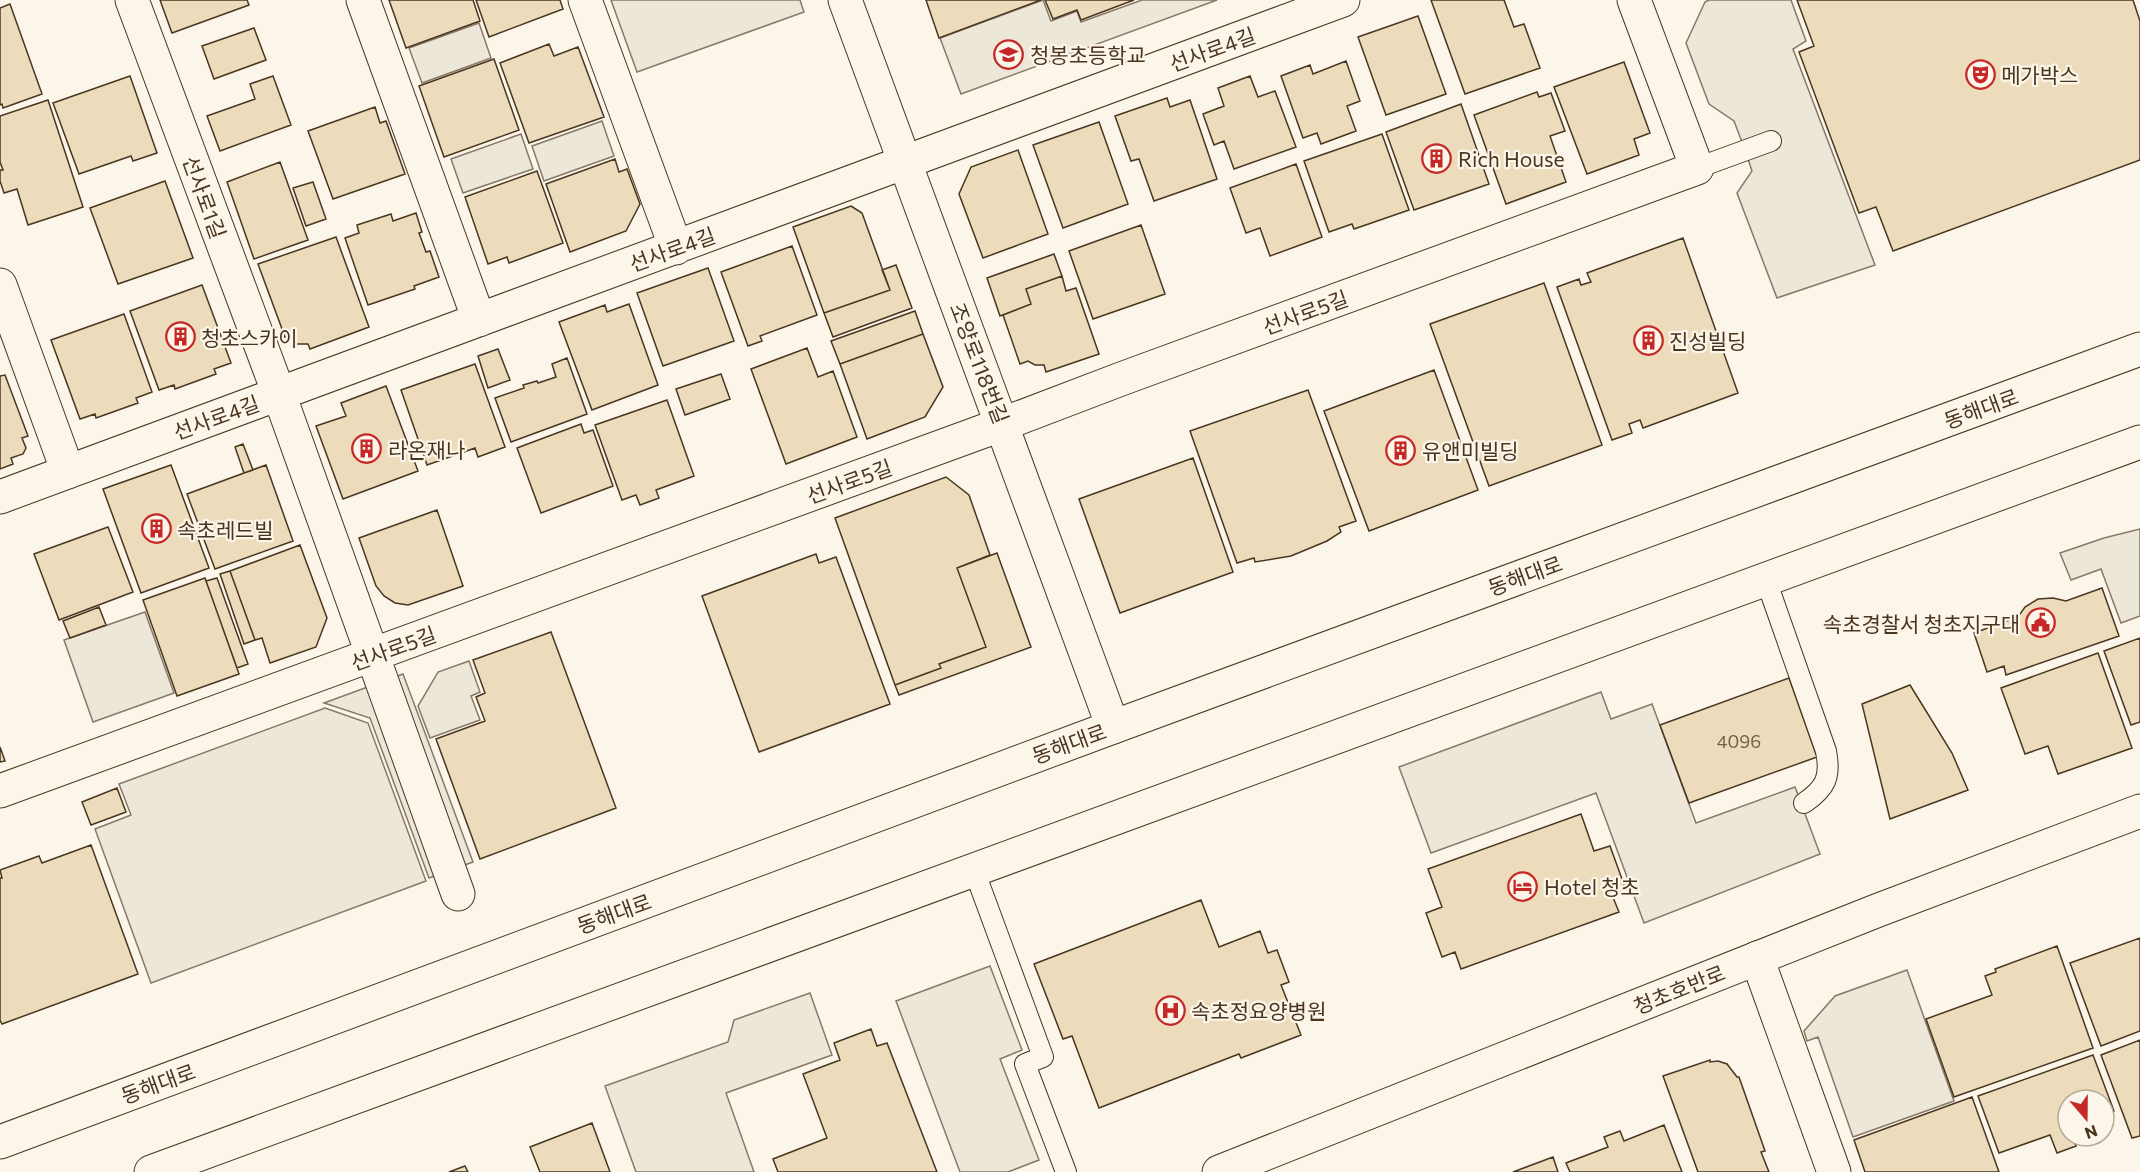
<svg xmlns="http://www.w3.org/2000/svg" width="2140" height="1172" font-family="Commissioner,'Noto Sans KR',sans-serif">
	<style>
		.green { fill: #ede6d9; stroke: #887966; stroke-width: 1.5 }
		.parking { fill: #ede7d9; stroke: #887966; stroke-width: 1.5 }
		.building { fill: #ecdcbc; stroke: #4a3520; stroke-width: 1.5 }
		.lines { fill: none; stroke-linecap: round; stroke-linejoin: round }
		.lane-casing { stroke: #4a3520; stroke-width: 22 }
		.street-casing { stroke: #4a3520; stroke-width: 35 }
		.secondary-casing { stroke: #4a3520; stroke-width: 35 }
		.primary-casing { stroke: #4a3520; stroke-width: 35 }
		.lane { stroke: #fbf6e9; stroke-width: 20 }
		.street { stroke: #fbf6e9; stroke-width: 33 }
		.secondary { stroke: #fbf6e9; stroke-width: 33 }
		.primary { stroke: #fbf6e9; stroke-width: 33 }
		.labels { text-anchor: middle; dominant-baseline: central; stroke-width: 4.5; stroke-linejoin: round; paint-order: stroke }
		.number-label { font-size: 18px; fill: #725f47 }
		.street-label { font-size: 21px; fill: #4a3520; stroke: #fbf6e9 }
		.poi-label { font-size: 21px; fill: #4a3520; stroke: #fbf6e9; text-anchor: start }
	</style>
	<rect width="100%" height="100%" fill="#fbf6e9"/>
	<path class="green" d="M611,0H800L804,12L637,72Z"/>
	<path class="parking" d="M1043,0L1051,21L1077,11L1081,22L1142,0H1217L961,94L940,38Z
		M1709,0H1791L1806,41L1793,49L1875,265L1777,298L1737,193L1752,171L1745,150L1734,121L1709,104L1686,43L1705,2Z
		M479,23L491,58L422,83L409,48Z
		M602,121L614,156L544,181L532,146Z
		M521,134L533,169L463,193L451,159Z
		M2140,529V616L2121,623L2101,569L2071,580L2060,553L2104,538Z
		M145,612L174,693L93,722L64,640Z
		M469,661L480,692L471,696L480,720L430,738L418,706L438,672Z
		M403,674L473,862L429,878L370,718L324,703Z
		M1601,692L1611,719L1652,704L1696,823L1795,787L1820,854L1644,923L1596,793L1431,853L1399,767Z
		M325,708L368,723L426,881L151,983L95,829L131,815L119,784Z
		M990,966L1022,1050L1000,1059L1039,1160L1008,1172H960L896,1001Z
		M1907,970L1954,1101L1853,1137L1818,1037L1807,1041L1804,1031L1835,996Z
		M810,993L832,1055L726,1093L754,1172H636L605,1086L728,1042L734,1020Z"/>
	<path class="building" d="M160,0H247L249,5L172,33Z
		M389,0H473L480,21L406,48Z
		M476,0H560L563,9L489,37Z
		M926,0H1041L939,38Z
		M1045,0H1134L1081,20L1077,10L1053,19Z
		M1431,0H1504L1514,27L1524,24L1540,68L1465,94Z
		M1797,0H2133L2140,21V160L1893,251L1876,207L1859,213L1799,52L1814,46Z
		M10,4L42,94L3,108L2,104L0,105V8Z
		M1418,16L1446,94L1386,115L1358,37Z
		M254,28L266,60L214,79L202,46Z
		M549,44L554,56L578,47L604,117L529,143L500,63Z
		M494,59L519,130L444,157L419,86Z
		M1346,61L1360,101L1347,106L1356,131L1321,144L1317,133L1303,138L1281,76L1310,65L1313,74Z
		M1624,62L1650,133L1634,139L1639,155L1587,174L1554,87Z
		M130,76L157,153L133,161L131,156L79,174L53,103Z
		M273,76L291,125L220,151L207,116L255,99L250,84Z
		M1250,76L1258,97L1275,91L1296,147L1234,169L1224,141L1214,145L1203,114L1224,106L1218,88Z
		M1537,92L1539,97L1551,93L1565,131L1550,136L1566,182L1506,204L1474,115Z
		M1167,98L1170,107L1190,100L1217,179L1154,201L1139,159L1131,161L1115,116Z
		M48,100L83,207L28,225L17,189L4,193L0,181V170H3L0,162V116Z
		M1461,104L1489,184L1414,210L1386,132Z
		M375,107L380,123L386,121L405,174L333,199L308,131Z
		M1099,122L1128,204L1063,228L1033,145Z
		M1382,134L1409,210L1354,229L1352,224L1329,232L1304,161Z
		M1018,150L1048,234L983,258L959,194L971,167Z
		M615,159L619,172L627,169L640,204L626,231L570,252L546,184Z
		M280,162L308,240L254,259L227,182Z
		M1296,164L1322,237L1270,256L1260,228L1246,233L1230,188Z
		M537,171L563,243L509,263L507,257L488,264L465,197Z
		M165,181L193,258L118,284L90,208Z
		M313,182L326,219L306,226L293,188Z
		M851,206L862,213L890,290L824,313L793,227Z
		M416,213L422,232L419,233L426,252L430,251L439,277L414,286L415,289L368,305L345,238L359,233L357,225L391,214L393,221Z
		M1141,225L1165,294L1093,319L1069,251Z
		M336,237L369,327L310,349L308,344H297L289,336L285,337L258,264Z
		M1683,238L1738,393L1643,428L1640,420L1629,424L1632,433L1612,440L1557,287L1579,279L1581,285L1591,282L1587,273Z
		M792,246L817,315L760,336L762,341L748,346L721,272Z
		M1054,254L1062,276L1026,289L1031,304L1000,316L987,278Z
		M896,265L912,308L833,337L824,313L890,290L882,270Z
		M708,268L734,341L663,366L637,293Z
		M1062,276L1066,291L1076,288L1099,354L1046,372L1044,365H1035L1028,361L1020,364L1003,315L1031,304L1026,289Z
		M1544,283L1602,445L1489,486L1430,324Z
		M202,285L231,363L214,369L216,374L175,389L174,385L159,390L130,311Z
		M629,304L658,385L592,410L559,322L605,305L607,312Z
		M915,311L923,334L840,364L831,341Z
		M124,314L152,392L136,398L138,403L96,418L95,414L80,419L51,340Z
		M923,334L943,387L925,417L867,439L840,364Z
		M807,348L818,377L833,371L857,437L786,464L751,369Z
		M498,349L510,380L488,388L478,356Z
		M567,358L587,414L511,442L495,398L524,388L523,385L537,381L538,383L556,377L552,364Z
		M475,364L505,447L478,457L475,448L427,465L401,390Z
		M1434,370L1478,490L1369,531L1324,411Z
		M721,374L730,399L685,415L676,389Z
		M5,375L28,436L22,438L26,448L23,454L11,458L13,464L0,469V376Z
		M386,386L418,471L343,499L316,426L346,416L341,403Z
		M1308,390L1356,521L1339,527L1341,532L1327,541L1291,556L1255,562L1254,558L1237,563L1190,431Z
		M667,400L694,476L656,490L659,498L640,505L636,495L622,500L595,425Z
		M581,424L584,433L593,430L613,486L541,513L517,448Z
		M243,444L253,470L244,473L235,447Z
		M1193,458L1233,572L1120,613L1079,499Z
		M171,465L209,568L141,593L103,489Z
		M266,465L293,541L215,569L187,494Z
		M946,477L969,495L990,555L957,568L986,647L939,664L941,668L895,685L835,518Z
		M437,510L463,586L408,605L395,603L384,596L376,586L359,538Z
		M108,527L133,592L59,620L34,554Z
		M300,545L327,618L316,647L270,663L262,638L255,640L230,571Z
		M997,553L1031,647L899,695L895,685L941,668L939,664L986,647L957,568Z
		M816,554L819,563L836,557L890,704L759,752L702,596Z
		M230,571L255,640L244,644L220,574Z
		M205,578L239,674L177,696L143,600Z
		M217,578L248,664L237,668L206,581Z
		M2102,588L2119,636L2006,675L2004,666L1987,672L1974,633L2018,617L2025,607L2038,599L2053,598L2066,601Z
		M99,607L106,625L70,638L63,621Z
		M551,632L616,808L480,859L436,739L485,721L476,697L485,693L473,660Z
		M2140,638V722L2131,725L2104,651Z
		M2098,653L2132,748L2058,774L2048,746L2025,754L2001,688Z
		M1789,678L1817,757L1689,803L1660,725Z
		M1910,685L1952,753L1968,790L1890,819L1862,704Z
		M0,747L5,761L0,762Z
		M117,788L126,812L91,825L82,802Z
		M1581,814L1594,851L1610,846L1626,890L1612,895L1619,912L1461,969L1455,952L1442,957L1426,913L1442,907L1428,869Z
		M91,845L138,974L2,1024L0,1020V878H2L0,870L39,856L42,863Z
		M1201,900L1219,947L1260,931L1268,953L1277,950L1289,982L1281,985L1301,1035L1241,1058L1239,1054L1099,1108L1072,1036L1063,1039L1034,964Z
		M2140,938V1031L2101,1046L2070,963Z
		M2057,946L2093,1048L1954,1097L1926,1019L1992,995L1985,976L1996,972L1995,969Z
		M871,1029L877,1046L887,1043L937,1172H778L773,1159L827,1138L803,1074L840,1060L834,1043Z
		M2140,1040V1136L2132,1138L2101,1055Z
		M2093,1055L2114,1111L2104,1115V1100H2068V1136H2072L2076,1146L2057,1153L2050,1135L1999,1153L1978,1096Z
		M1710,1060V1062L1718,1061L1727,1064L1737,1077H1739L1765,1151L1761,1152L1769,1172H1698L1663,1076Z
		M1972,1097L1999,1172H1865L1854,1140Z
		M592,1123L610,1172H540L530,1147Z
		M1664,1125L1682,1172H1570L1566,1163L1608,1147L1604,1137L1620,1131L1624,1141Z
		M1553,1157L1558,1172H1513Z
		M465,1166L468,1172H449Z"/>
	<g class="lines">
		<defs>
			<path id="lane" d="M1697,168L1771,141
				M1766,580L1826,751C1831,777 1826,788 1804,803
				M974,870L1043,1057L1025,1064L1066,1172"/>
			<path id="street" d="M132,0L279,394L458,894
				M363,0L479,320
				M585,0L676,248
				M845,0L1113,727
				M0,285L68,472
				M0,497L1343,0
				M0,791L1003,424L1121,379L1697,168L1634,0
				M1757,958L1834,1172"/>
			<path id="secondary" d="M1219,1172L1876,911L2140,811"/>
			<path id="primary" d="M0,1142L1113,727L2140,349
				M151,1172L2140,442"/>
		</defs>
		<use href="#lane" class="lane-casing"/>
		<use href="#street" class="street-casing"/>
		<use href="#secondary" class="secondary-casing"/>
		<use href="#primary" class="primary-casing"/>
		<use href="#lane" class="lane"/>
		<use href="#street" class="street"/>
		<use href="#secondary" class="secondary"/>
		<use href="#primary" class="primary"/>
	</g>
	<defs>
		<symbol id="school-ring" viewBox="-11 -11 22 22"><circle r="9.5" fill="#fbf6e9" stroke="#c62828" stroke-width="1.5"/><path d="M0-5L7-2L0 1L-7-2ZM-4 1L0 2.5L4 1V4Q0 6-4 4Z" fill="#c62828"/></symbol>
		<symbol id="theatre-ring" viewBox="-11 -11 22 22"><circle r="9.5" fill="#fbf6e9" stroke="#c62828" stroke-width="1.5"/><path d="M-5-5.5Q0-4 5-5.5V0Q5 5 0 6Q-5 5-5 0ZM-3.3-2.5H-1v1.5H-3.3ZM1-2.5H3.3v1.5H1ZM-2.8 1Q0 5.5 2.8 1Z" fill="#c62828"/></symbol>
		<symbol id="building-ring" viewBox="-11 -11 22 22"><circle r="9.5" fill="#fbf6e9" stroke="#c62828" stroke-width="1.5"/><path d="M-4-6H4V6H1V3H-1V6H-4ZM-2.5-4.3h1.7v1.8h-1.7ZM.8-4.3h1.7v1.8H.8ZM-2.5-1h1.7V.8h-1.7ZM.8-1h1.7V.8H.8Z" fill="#c62828"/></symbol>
		<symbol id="civic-ring" viewBox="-11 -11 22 22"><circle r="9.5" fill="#fbf6e9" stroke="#c62828" stroke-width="1.5"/><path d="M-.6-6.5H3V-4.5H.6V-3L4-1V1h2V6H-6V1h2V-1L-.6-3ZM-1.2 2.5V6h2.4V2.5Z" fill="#c62828"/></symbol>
		<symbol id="hotel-ring" viewBox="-11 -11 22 22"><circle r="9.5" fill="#fbf6e9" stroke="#c62828" stroke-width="1.5"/><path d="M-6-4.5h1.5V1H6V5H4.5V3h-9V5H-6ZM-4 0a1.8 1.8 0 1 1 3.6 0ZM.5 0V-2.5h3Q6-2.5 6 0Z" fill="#c62828"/></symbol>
		<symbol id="hospital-ring" viewBox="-11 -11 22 22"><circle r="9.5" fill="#fbf6e9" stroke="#c62828" stroke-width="1.5"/><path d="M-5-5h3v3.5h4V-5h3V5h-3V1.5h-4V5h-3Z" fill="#c62828"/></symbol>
	</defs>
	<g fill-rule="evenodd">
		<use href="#school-ring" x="992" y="38" width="33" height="33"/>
		<use href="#theatre-ring" x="1964" y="58" width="33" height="33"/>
		<use href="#building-ring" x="1420" y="142" width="33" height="33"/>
		<use href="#building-ring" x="164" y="320" width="33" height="33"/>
		<use href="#building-ring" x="1632" y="324" width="33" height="33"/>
		<use href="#building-ring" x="350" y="432" width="33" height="33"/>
		<use href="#building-ring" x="1384" y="434" width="33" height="33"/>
		<use href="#building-ring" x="140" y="512" width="33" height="33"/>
		<use href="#civic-ring" x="2024" y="606" width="33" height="33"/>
		<use href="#hotel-ring" x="1506" y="870" width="33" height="33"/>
		<use href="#hospital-ring" x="1154" y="994" width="33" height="33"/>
	</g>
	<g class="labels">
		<g class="number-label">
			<text x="1739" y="741">4096</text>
		</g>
		<g class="street-label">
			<text transform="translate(1212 49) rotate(-20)">선사로4길</text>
			<text transform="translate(205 197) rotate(70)">선사로1길</text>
			<text transform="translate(672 249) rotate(-20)">선사로4길</text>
			<text transform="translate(1305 312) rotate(-20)">선사로5길</text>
			<text transform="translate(980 363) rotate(69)">조양로118번길</text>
			<text transform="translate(1981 408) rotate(-20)">동해대로</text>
			<text transform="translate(216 417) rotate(-20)">선사로4길</text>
			<text transform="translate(849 481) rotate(-20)">선사로5길</text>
			<text transform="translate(1525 575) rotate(-20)">동해대로</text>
			<text transform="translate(393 648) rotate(-20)">선사로5길</text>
			<text transform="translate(1069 743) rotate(-20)">동해대로</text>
			<text transform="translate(614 913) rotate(-20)">동해대로</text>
			<text transform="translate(1679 989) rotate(-22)">청초호반로</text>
			<text transform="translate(158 1083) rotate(-20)">동해대로</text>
		</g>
		<g class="poi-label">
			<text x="1030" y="54">청봉초등학교</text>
			<text x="2001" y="74">메가박스</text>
			<text x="1458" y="158">Rich House</text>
			<text x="201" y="337">청초스카이</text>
			<text x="1669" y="340">진성빌딩</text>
			<text x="388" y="449">라온재나</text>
			<text x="1422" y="450">유앤미빌딩</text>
			<text x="177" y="529">속초레드빌</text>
			<text x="2020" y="623" text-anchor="end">속초경찰서 청초지구대</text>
			<text x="1544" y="886">Hotel 청초</text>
			<text x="1191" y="1010">속초정요양병원</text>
		</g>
	</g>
	<g transform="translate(2086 1118) rotate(160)"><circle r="28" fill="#fbf6e9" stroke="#b4a999" stroke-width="1.5"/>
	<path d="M0-4.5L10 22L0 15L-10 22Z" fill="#c62828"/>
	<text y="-9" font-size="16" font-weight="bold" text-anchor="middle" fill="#4a3520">N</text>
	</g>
</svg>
